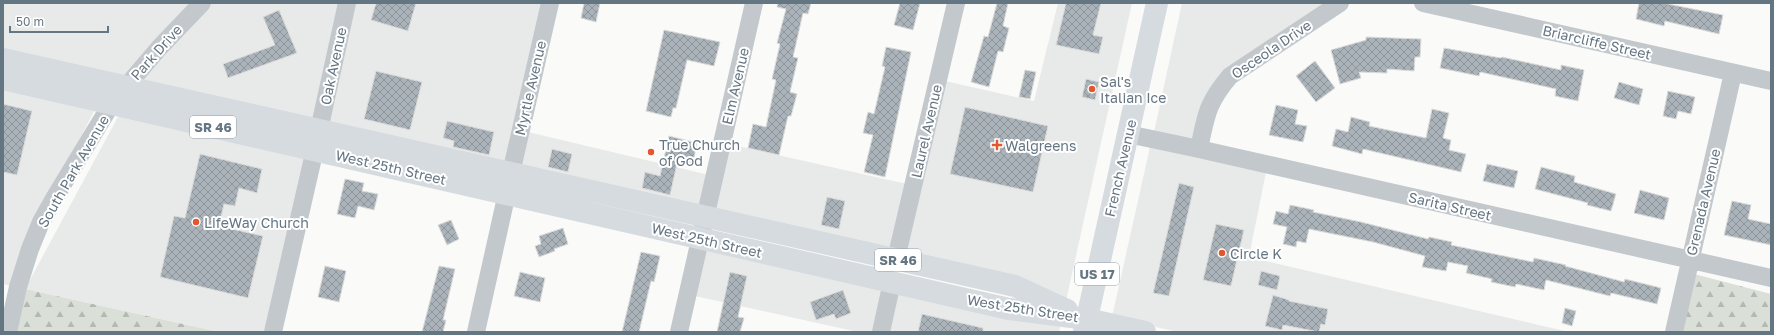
<svg xmlns="http://www.w3.org/2000/svg" width="1774" height="335" font-family="'Golos Text',sans-serif">
	<style>
		.built { fill: #e8e9e9 }
		.forest { fill: url(#forest-firs) }
		.building { fill: url(#building-cross-hatch); stroke: #dcdcda }
		.lines { fill: none; stroke-linecap: round; stroke-linejoin: round }
		.minor { stroke: #c3c8cc; stroke-width: 18 }
		.major { stroke: #d6dbdf; stroke-width: 22 }
		.poi-dot { fill: #e4572e; stroke: #fff; stroke-width: 1.5 }
		.labels { text-anchor: middle; dominant-baseline: central; stroke-width: 4; stroke-linejoin: round; paint-order: stroke }
		.shield { fill: #fff; stroke: #939fa8; stroke-width: 1 }
		.shield-label { font-size: 13px; font-weight: bold; fill: #657683 }
		.street-label { font-size: 14px; fill: #657683; stroke: #fff }
		.poi-label { font-size: 14px; fill: #657683; stroke: #fff; text-anchor: start }
	</style>
	<defs>
		<pattern id="forest-firs" width="22" height="20" patternUnits="userSpaceOnUse"><rect width="22" height="20" fill="#dadfd7"/><path d="M5 1l3.5 6h-7zM16 11l3.5 6h-7z" fill="#b4b9b4"/></pattern>
		<pattern id="building-cross-hatch" width="8" height="8" patternUnits="userSpaceOnUse"><rect width="8" height="8" fill="#aab3b9"/><path d="M0 0l8 8M0 8l8-8" fill="none" stroke="#8e969c"/></pattern>
	</defs>
	<rect width="100%" height="100%" fill="#fafaf8"/>
	<path class="built" d="M3,3H192L123,76L3,49Z
		M213,3H340L315,119L142,79L202,12Z
		M353,3H544L508,162L326,121Z
		M1058,3H1132L1066,301L904,253L945,81L1034,101Z
		M1182,3H1327L1225,71L1193,140L1154,132Z
		M3,89L94,111L70,159L12,286L3,284Z
		M119,115L306,157L267,332H219L25,289Z
		M528,132L709,175L700,209L520,166Z
		M729,144L907,184L892,251L714,211Z
		M1150,147L1266,172L1249,257L1569,332H1178L1112,317Z
		M705,249L884,289L874,332H858L695,296Z
		M897,291L1061,323L1059,332H888Z"/>
	<path class="forest" d="M1694,274L1771,294V332H1681Z
		M25,289L219,332H15Z"/>
	<path class="building" d="M376,3H416L408,31L371,20Z
		M584,3H600L596,22L581,18Z
		M778,3H811L808,14L803,13L793,57L798,58L790,92L797,94L791,116H788L779,155L748,148L753,124L766,127L776,80L772,79L780,44L777,43L786,9L777,7Z
		M900,3H920L913,30L894,25Z
		M997,3H1008L1003,26L1009,28L1003,52L998,51L989,87L971,82L984,36L988,37Z
		M1066,3H1101L1093,35L1103,37L1099,54L1056,45Z
		M1639,3H1663L1723,15L1719,34L1665,21L1664,26L1636,19Z
		M279,10L297,53L228,78L223,64L275,45L263,17Z
		M664,30L720,42L714,66L687,60L676,108H673L671,117L646,111Z
		M1366,37L1421,39L1420,57H1415L1414,71L1387,69V73L1359,72L1361,78L1340,84L1331,50L1366,40Z
		M886,47L911,52L885,177L864,172L873,135L863,133L868,112L874,114L885,67L882,66Z
		M1444,48L1501,58L1502,57L1561,70V65L1584,70L1578,101L1555,96L1556,89L1480,72L1479,76L1440,68Z
		M1315,61L1335,88L1316,102L1296,76Z
		M1025,70L1036,72L1030,99L1019,97Z
		M376,71L422,82L410,130L364,119Z
		M1086,79L1099,82L1095,100L1082,97Z
		M1619,82L1643,89L1639,105L1614,98Z
		M1668,91L1695,97L1691,114L1678,111L1676,119L1663,116Z
		M3,104L32,111L17,175L3,172Z
		M1276,105L1298,110L1295,124L1307,126L1303,142L1269,135Z
		M965,107L1048,126L1033,192L950,174Z
		M1432,109L1449,113L1443,138L1451,140L1449,150L1466,154L1461,172L1363,149L1362,154L1332,146L1336,129L1348,132L1351,117L1370,122L1369,126L1426,138Z
		M447,121L494,132L489,155L453,147L454,141L443,138Z
		M669,136L697,143L692,167L677,164L670,195L642,188L645,172L660,176Z
		M552,149L572,154L568,172L548,167Z
		M200,154L262,169L257,193L239,188L235,206L224,204L219,226L263,236L248,298L160,277L174,216L185,218Z
		M1487,164L1518,171L1514,188L1483,181Z
		M1541,167L1575,176L1574,182L1616,194L1611,211L1587,205L1588,203L1535,189Z
		M345,179L364,183L362,191L378,194L374,210L358,206L355,218L337,214Z
		M1179,183L1194,187L1169,296L1153,293Z
		M1640,190L1669,198L1664,220L1634,213Z
		M827,197L845,201L839,229L821,225Z
		M1732,201L1751,205L1748,219L1771,224V245L1724,235Z
		M1290,205L1314,210L1313,212L1361,222L1428,239L1429,237L1452,242L1451,245L1533,262L1534,258L1566,265L1565,266L1624,282L1625,279L1661,288L1657,304L1611,293L1610,296L1546,280L1544,290L1516,284L1515,287L1491,282L1492,279L1466,273L1468,266L1448,262L1446,271L1422,267L1425,256L1373,242L1309,229L1306,243L1297,241L1296,247L1283,244L1287,227L1273,224L1276,211L1288,214Z
		M451,220L459,239L447,245L438,225Z
		M1216,224L1244,230L1231,286L1203,280Z
		M563,228L568,244L554,249L555,251L539,257L535,246L541,244L539,236Z
		M641,252L660,256L654,282L651,281L639,332H622Z
		M325,266L346,271L339,302L318,297Z
		M439,266L455,269L443,320H446L443,332H422Z
		M1261,271L1280,276L1277,290L1258,285Z
		M520,272L545,278L540,302L514,296Z
		M730,272L747,276L738,317L744,318L740,332H717Z
		M843,290L851,313L836,319L834,314L816,320L810,302Z
		M1273,295L1289,300V301L1328,309L1325,325L1321,324L1319,332L1283,325L1282,330L1265,326Z
		M1565,308L1576,311L1572,326L1562,323Z
		M922,314L983,328V332H918Z"/>
	<g class="lines">
		<path class="minor" d="M1423,3L1771,81
			M319,130L347,3
			M1128,134L1199,149L1771,278
			M1199,149C1206,115 1207,103 1230,76L1340,3
			M511,173L550,3
			M896,259L956,3
			M8,332L18,287L30,249L41,222L55,197L112,103L159,48L202,3
			M273,332L315,149
			M476,332L507,193
			M679,332L754,3
			M881,332L892,282
			M1674,332L1733,73"/>
		<path class="major" d="M3,59L1015,286L1067,310
			M3,79L1009,309L1087,319L1145,332
			M1084,332L1157,3"/>
	</g>
	<g class="poi-dot">
		<circle cx="1092" cy="89" r="4"/>
		<path d="M995 139h4v4h4v4h-4v4h-4v-4h-4v-4h4z"/>
		<circle cx="651" cy="152" r="4"/>
		<circle cx="196" cy="222" r="4"/>
		<circle cx="1222" cy="253" r="4"/>
	</g>
	<g class="labels">
		<g class="shield">
			<rect x="190" y="116" width="46" height="22" rx="3"/>
			<rect x="875" y="249" width="46" height="22" rx="3"/>
			<rect x="1075" y="263" width="44" height="22" rx="3"/>
		</g>
		<g class="shield-label">
			<text x="213" y="127">SR 46</text>
			<text x="898" y="260">SR 46</text>
			<text x="1097" y="274">US 17</text>
		</g>
		<g class="street-label">
			<text transform="translate(1597 42) rotate(13)">Briarcliffe Street</text>
			<text transform="translate(1271 49) rotate(-34)">Osceola Drive</text>
			<text transform="translate(156 52) rotate(-48)">Park Drive</text>
			<text transform="translate(333 66) rotate(-78)">Oak Avenue</text>
			<text transform="translate(735 86) rotate(-77)">Elm Avenue</text>
			<text transform="translate(530 88) rotate(-77)">Myrtle Avenue</text>
			<text transform="translate(926 131) rotate(-77)">Laurel Avenue</text>
			<text transform="translate(391 167) rotate(13)">West 25th Street</text>
			<text transform="translate(1120 168) rotate(-77)">French Avenue</text>
			<text transform="translate(73 171) rotate(-60)">South Park Avenue</text>
			<text transform="translate(1703 202) rotate(-77)">Grenada Avenue</text>
			<text transform="translate(1450 206) rotate(13)">Sarita Street</text>
			<text transform="translate(707 240) rotate(13)">West 25th Street</text>
			<text transform="translate(1023 308) rotate(9)">West 25th Street</text>
		</g>
		<g class="poi-label">
			<text x="1100" y="81">Sal's<tspan x="1100" dy="16">Italian Ice</tspan></text>
			<text x="659" y="144">True Church<tspan x="659" dy="16">of God</tspan></text>
			<text x="1005" y="145">Walgreens</text>
			<text x="204" y="222">LifeWay Church</text>
			<text x="1230" y="253">Circle K</text>
		</g>
	</g>
	<rect width="1774" height="335" fill="none" stroke="#657683" stroke-width="8"/>
	<path d="M10 26v6h98v-6" fill="none" stroke="#657683" stroke-width="2"/>
	<text x="16" y="26" font-size="12" fill="#657683" stroke="#ffffff" stroke-width="3" paint-order="stroke">50 m</text>
</svg>
